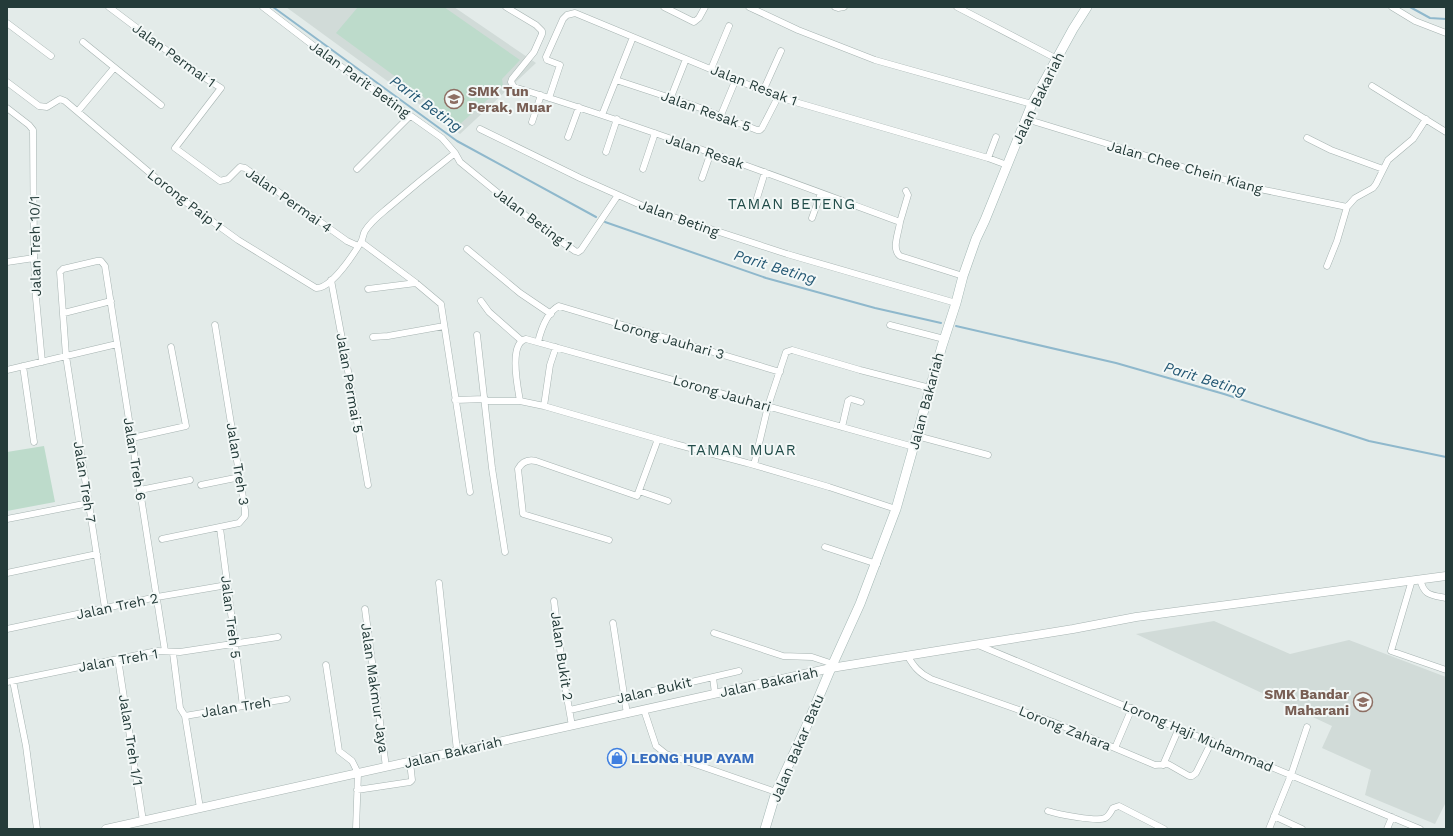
<svg xmlns="http://www.w3.org/2000/svg" width="1453" height="836" font-family="'Work Sans',sans-serif">
	<style>
		.built { fill: #d1dbd8 }
		.green { fill: #bddbcb }
		.lines { fill: none; stroke-linecap: round; stroke-linejoin: round }
		.stream { stroke: #8fb8cc; stroke-width: 2 }
		.minor-casing { stroke: #a6b3b1; stroke-width: 7 }
		.tertiary-casing { stroke: #a6b3b1; stroke-width: 9 }
		.secondary-casing { stroke: #a2b6b3; stroke-width: 10 }
		.minor { stroke: #fff; stroke-width: 6 }
		.tertiary { stroke: #fff; stroke-width: 8 }
		.secondary { stroke: #fff; stroke-width: 9 }
		.labels { text-anchor: middle; dominant-baseline: central; stroke-width: 4; stroke-linejoin: round; paint-order: stroke }
		.street-label { font-size: 14px; fill: #243b39; stroke: #f3f8f7 }
		.education-label { font-size: 14px; font-weight: bold; fill: #785e54; stroke: #f3f8f7; text-anchor: start }
		.shop-label { font-size: 14px; font-weight: bold; fill: #366cbe; stroke: #f3f8f7; text-anchor: start }
		.water-label { font-size: 15px; font-style: italic; fill: #235773; stroke: #f3f8f7 }
		.neighbourhood-label { font-size: 15px; letter-spacing: 1px; fill: #214c49; stroke: #f3f8f7 }
	</style>
	<rect width="100%" height="100%" fill="#e3ebe9"/>
	<path class="built" d="M286,7H454L536,63L460,134Z
		M1214,621L1290,654L1349,640L1446,677V802L1435,824L1365,795L1371,770L1322,748L1332,726L1136,634Z"/>
	<path class="green" d="M358,7H444L520,60L502,79L503,86L460,124L336,33Z
		M44,446L55,502L7,511V452Z"/>
	<g class="lines">
		<path class="stream" d="M273,7L457,141L596,217
			M1410,7L1430,18L1446,19
			M605,222L766,278L875,308L941,323
			M956,326L1116,363L1224,394L1369,441L1446,457"/>
		<defs>
			<path id="minor" d="M109,7L194,71L221,88L175,148L220,181L228,179L240,167L245,168L347,241L358,246
				M263,7L336,63L442,138L455,153L460,162L536,224L575,251L578,252L581,250L618,195
				M506,7L536,25L542,31V34L534,52L512,79L511,82L514,87C645,127 772,175 900,222C899,232 891,249 900,256L963,276
				M664,7L694,22L699,18L705,7
				M749,7L798,30L875,60L1032,104
				M835,7L838,8L844,7
				M957,7L1057,59
				M1392,7L1415,21L1446,33
				M7,23L51,56
				M83,42L161,105
				M711,69L729,26
				M616,80L695,106L757,130H760L762,128L778,97
				M7,82L39,106L47,107L60,99L65,101L176,195L238,240L316,288C331,289 353,255 361,242C363,239 363,234 365,231C371,221 381,214 389,207C410,189 432,171 455,153
				M1372,86L1446,132
				M763,91L781,51
				M671,97L686,59
				M549,98L560,65L547,60L546,57L563,19L567,15L575,13L778,97L988,158L1007,165
				M7,108L29,125L33,130L34,258L36,298L42,362
				M78,111L114,68
				M602,115L633,37
				M721,115L736,79
				M1026,119L1245,186L1347,207
				M532,122L541,95
				M480,129L580,178L652,210L787,254L956,303
				M568,137L579,107
				M1307,138L1331,150L1383,169
				M606,152L617,119
				M988,158L996,137
				M357,169L410,116
				M643,169L655,133
				M702,178L711,152
				M757,198L765,172
				M812,218L821,193
				M900,222L908,195L906,191
				M361,242L416,283L441,304L470,492
				M467,249L520,293L551,314
				M7,262L34,258
				M1327,266L1337,241L1347,207L1355,198L1373,188L1376,184L1388,160L1413,139L1426,119
				M331,280L351,387L368,485
				M368,289L416,283
				M481,301L489,312L522,341
				M64,313L111,301
				M890,325L944,339
				M477,335L492,468L505,552
				M373,337L388,336L444,326
				M538,342C541,330 547,312 559,306L780,372
				M23,366L34,442
				M7,370L117,344
				M455,400L485,399
				M485,401H520L544,406L675,444L747,463L829,487L896,509
				M520,401C518,389 508,343 526,339L914,447
				M544,406L550,365L556,347
				M842,427L848,401L851,399L861,402
				M917,436L988,455
				M132,438L186,426L171,347
				M754,465L768,406L786,352L792,350L860,370L930,388
				M201,485L240,477
				M140,490L190,480
				M639,491L668,501
				M7,519L89,503
				M220,528L243,706
				M162,539L239,523L245,516V510L215,325
				M609,540L523,514L518,469C522,462 528,459 536,461L637,496L658,439
				M825,547L877,564
				M7,573L97,554
				M1420,579C1424,596 1431,595 1446,598
				M1412,580L1391,651L1446,670
				M439,583L457,751
				M554,601L564,680L572,726
				M105,608L66,356L60,272L63,269L97,261H101L105,266L165,651
				M365,609L386,767
				M613,623L627,714
				M7,629L157,597L227,585
				M714,633L783,656L812,657L833,664
				M978,645L1420,829
				M173,653L180,708L185,716L200,808
				M907,655C914,667 919,673 931,679L1053,722L1155,765L1168,764L1189,776H1192L1196,773L1212,741
				M118,659L143,821
				M326,665L339,751L352,761L358,773L356,829
				M713,677L715,694
				M13,681L26,746L37,829
				M7,682L157,651L180,652L278,637
				M570,710L739,671
				M644,710L656,746L666,754L776,792
				M185,716L243,706L287,699
				M1115,748L1132,708
				M1163,765L1179,728
				M357,790L410,782L412,780L410,762
				M1048,811C1057,814 1097,822 1105,818C1109,816 1111,811 1113,808L1119,806L1164,829
				M1274,816L1302,829
				M1269,829L1291,775L1307,727
				M1387,829L1392,817"/>
			<path id="tertiary" d="M106,829L831,668L1073,629L1136,617L1446,576"/>
			<path id="secondary" d="M765,829L776,792L807,725L831,668L860,604L896,509L942,346L956,303L963,276L976,239L985,220L1032,104L1073,29L1087,7"/>
		</defs>
		<use href="#minor" class="minor-casing"/>
		<use href="#tertiary" class="tertiary-casing"/>
		<use href="#secondary" class="secondary-casing"/>
		<use href="#minor" class="minor"/>
		<use href="#tertiary" class="tertiary"/>
		<use href="#secondary" class="secondary"/>
	</g>
	<defs>
		<symbol id="school-ring" viewBox="-11 -11 22 22"><circle r="9.5" fill="#f3f8f7" stroke="#8d6e63" stroke-width="1.5"/><path d="M0-5L7-2L0 1L-7-2ZM-4 1L0 2.5L4 1V4Q0 6-4 4Z" fill="#8d6e63"/></symbol>
		<symbol id="shop-ring" viewBox="-11 -11 22 22"><circle r="9.5" fill="#f3f8f7" stroke="#3f7fe0" stroke-width="1.5"/><path d="M-5-2.5h2.3a2.7 3.5 0 0 1 5.4 0H5L5.5 6h-11ZM-1.5-2.5h3a1.5 2.3 0 0 0-3 0Z" fill="#3f7fe0"/></symbol>
	</defs>
	<g fill-rule="evenodd">
		<use href="#school-ring" x="443" y="88" width="22" height="22"/>
		<use href="#school-ring" x="1352" y="691" width="22" height="22"/>
		<use href="#shop-ring" x="606" y="747" width="22" height="22"/>
	</g>
	<g class="labels">
		<g class="street-label">
			<text transform="translate(174 55) rotate(36)">Jalan Permai 1</text>
			<text transform="translate(360 79) rotate(36)">Jalan Parit Beting</text>
			<text transform="translate(754 85) rotate(21)">Jalan Resak 1</text>
			<text transform="translate(1038 98) rotate(-64)">Jalan Bakariah</text>
			<text transform="translate(706 111) rotate(20)">Jalan Resak 5</text>
			<text transform="translate(705 151) rotate(19)">Jalan Resak</text>
			<text transform="translate(1185 167) rotate(16)">Jalan Chee Chein Kiang</text>
			<text transform="translate(185 200) rotate(38)">Lorong Paip 1</text>
			<text transform="translate(289 200) rotate(35)">Jalan Permai 4</text>
			<text transform="translate(679 218) rotate(20)">Jalan Beting</text>
			<text transform="translate(533 219) rotate(37)">Jalan Beting 1</text>
			<text transform="translate(35 246) rotate(-91)">Jalan Treh 10/1</text>
			<text transform="translate(669 339) rotate(16)">Lorong Jauhari 3</text>
			<text transform="translate(350 383) rotate(80)">Jalan Permai 5</text>
			<text transform="translate(722 393) rotate(16)">Lorong Jauhari</text>
			<text transform="translate(926 401) rotate(-75)">Jalan Bakariah</text>
			<text transform="translate(135 459) rotate(81)">Jalan Treh 6</text>
			<text transform="translate(238 464) rotate(81)">Jalan Treh 3</text>
			<text transform="translate(85 482) rotate(81)">Jalan Treh 7</text>
			<text transform="translate(117 606) rotate(-12)">Jalan Treh 2</text>
			<text transform="translate(231 617) rotate(83)">Jalan Treh 5</text>
			<text transform="translate(562 656) rotate(82)">Jalan Bukit 2</text>
			<text transform="translate(118 660) rotate(-10)">Jalan Treh 1</text>
			<text transform="translate(769 682) rotate(-12)">Jalan Bakariah</text>
			<text transform="translate(375 688) rotate(82)">Jalan Makmur Jaya</text>
			<text transform="translate(654 690) rotate(-13)">Jalan Bukit</text>
			<text transform="translate(236 707) rotate(-9)">Jalan Treh</text>
			<text transform="translate(1065 728) rotate(22)">Lorong Zahara</text>
			<text transform="translate(1198 736) rotate(23)">Lorong Haji Muhammad</text>
			<text transform="translate(131 740) rotate(81)">Jalan Treh 1/1</text>
			<text transform="translate(797 748) rotate(-67)">Jalan Bakar Batu</text>
			<text transform="translate(453 752) rotate(-13)">Jalan Bakariah</text>
		</g>
		<g class="education-label">
			<text x="468" y="91">SMK Tun<tspan x="468" dy="16">Perak, Muar</tspan></text>
			<text x="1349" y="694" text-anchor="end">SMK Bandar<tspan x="1349" dy="16">Maharani</tspan></text>
		</g>
		<g class="shop-label">
			<text x="631" y="758">LEONG HUP AYAM</text>
		</g>
		<g class="water-label">
			<text transform="translate(426 104) rotate(36)">Parit Beting</text>
			<text transform="translate(775 267) rotate(17)">Parit Beting</text>
			<text transform="translate(1205 379) rotate(17)">Parit Beting</text>
		</g>
		<g class="neighbourhood-label">
			<text x="792" y="204">TAMAN BETENG</text>
			<text x="742" y="450">TAMAN MUAR</text>
		</g>
	</g>
	<rect width="1453" height="836" fill="none" stroke="#243b39" stroke-width="16"/>
</svg>
